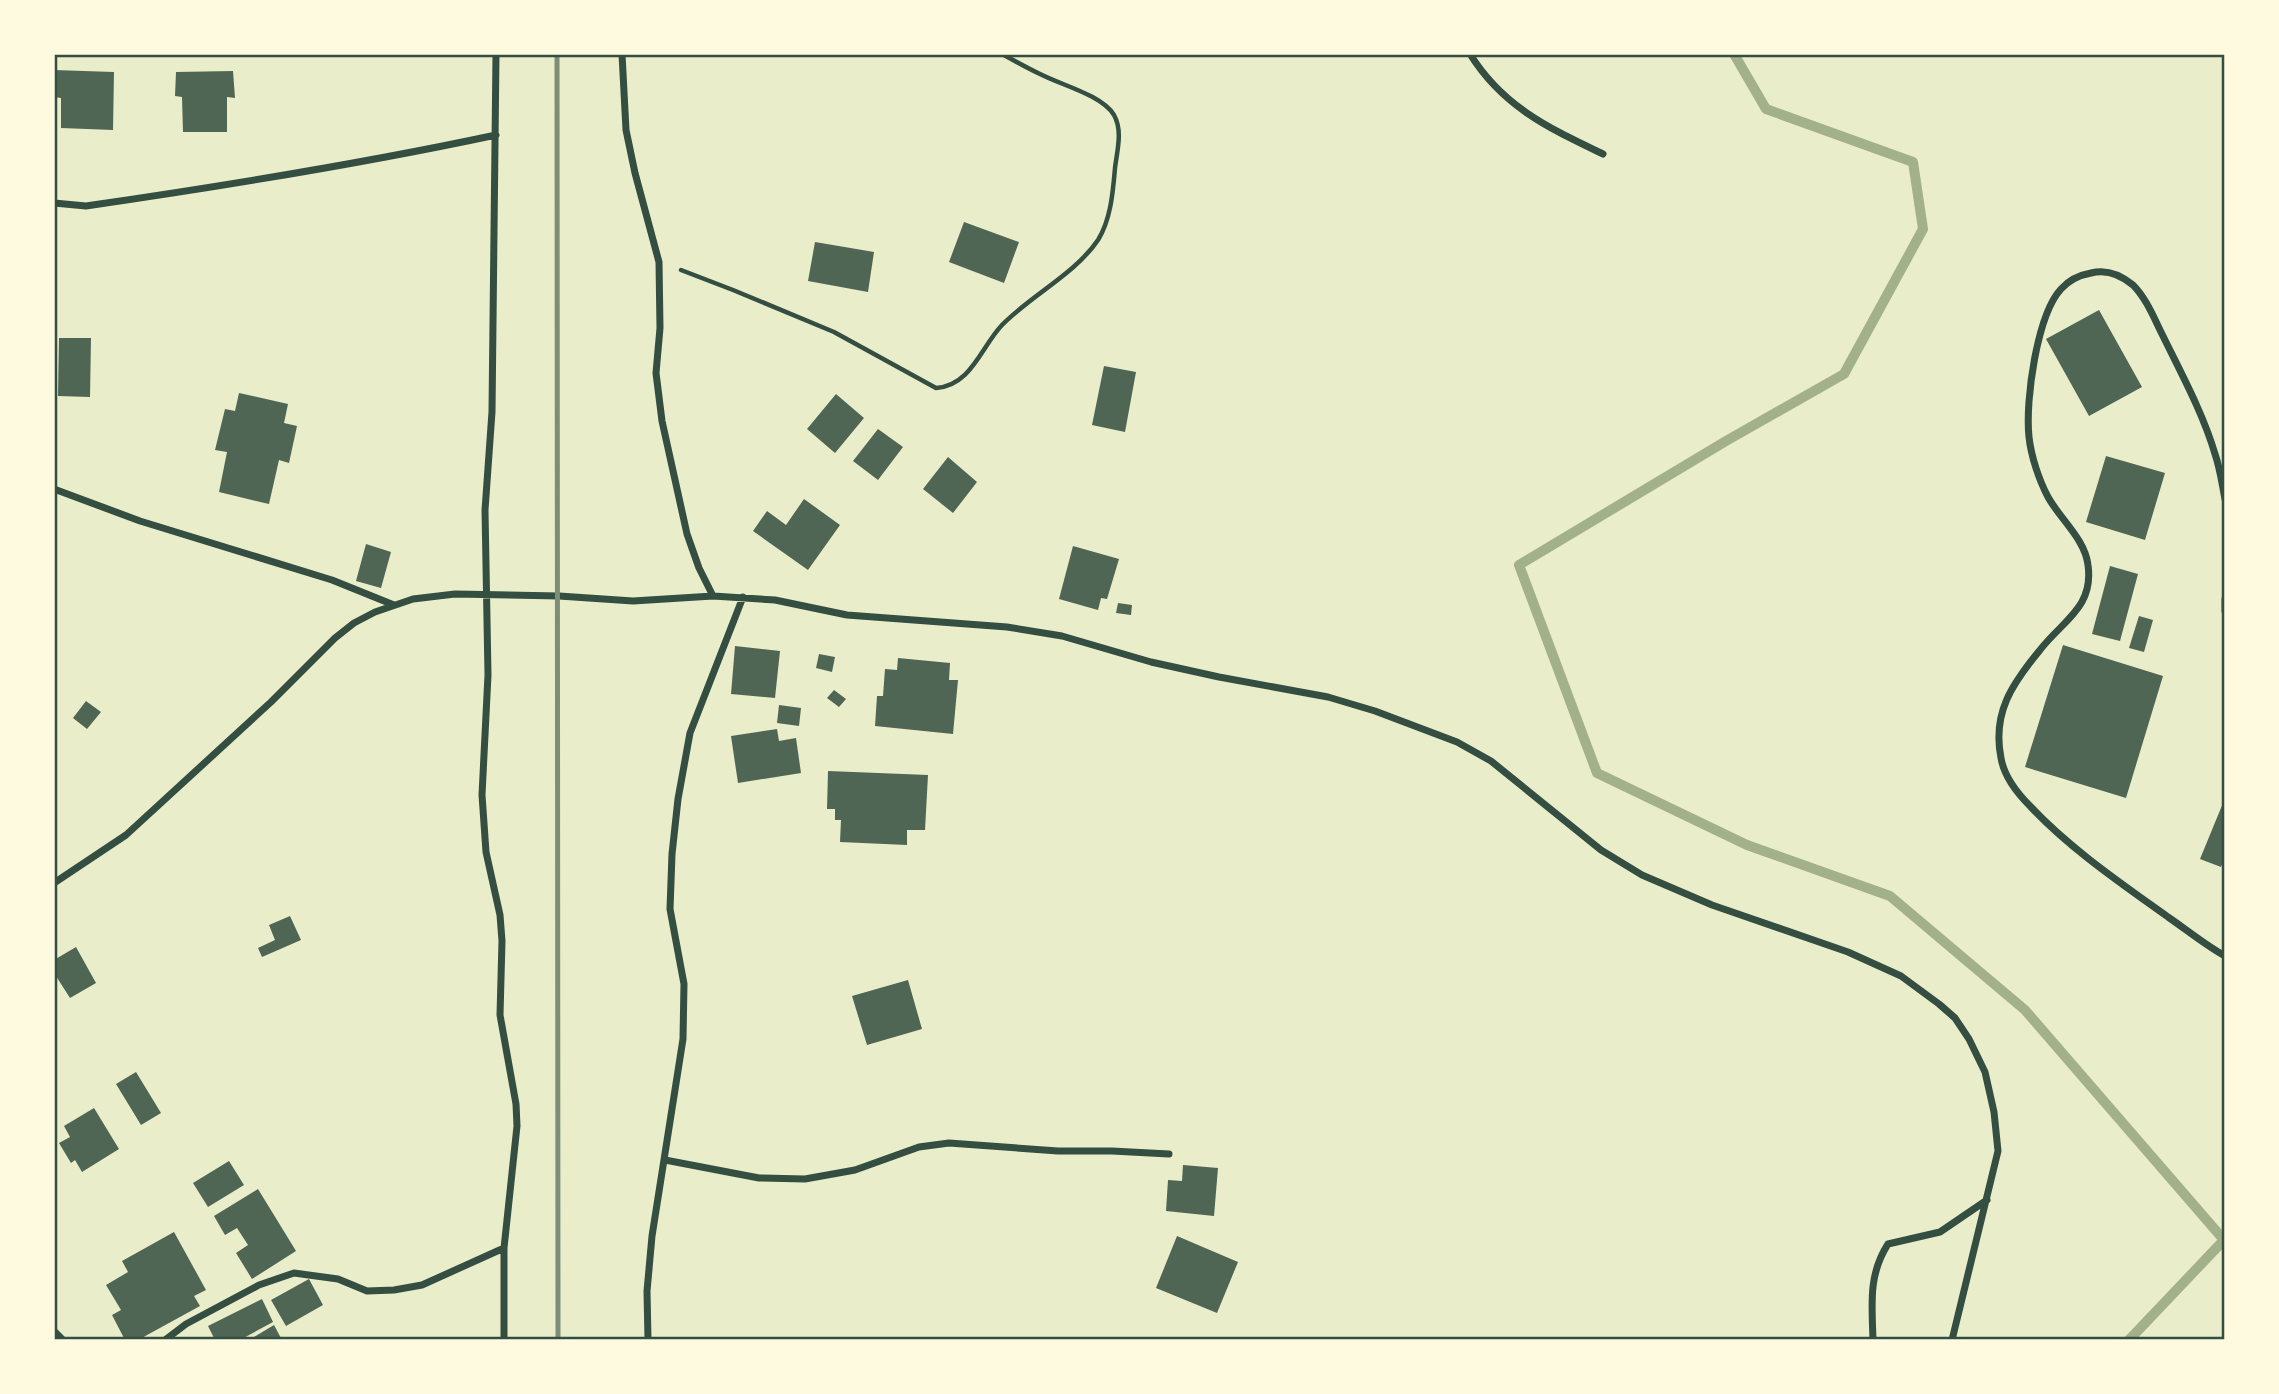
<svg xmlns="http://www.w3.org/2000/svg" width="2279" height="1394" font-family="Jost,sans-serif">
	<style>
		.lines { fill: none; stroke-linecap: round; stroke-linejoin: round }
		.stream { stroke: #a3b18a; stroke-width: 10 }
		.building { fill: #4f6655 }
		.path { stroke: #344e41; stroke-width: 4.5 }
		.minor { stroke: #344e41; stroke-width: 7 }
		.rail { stroke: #7c8e77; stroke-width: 5 }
		.neatline { fill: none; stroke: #344e41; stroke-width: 2.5 }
	</style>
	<rect width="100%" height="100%" fill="#e9edc9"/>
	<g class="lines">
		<path class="stream" d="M1734,54L1766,109L1913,162L1923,229L1844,374L1726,441L1519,565L1597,773L1747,845L1890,896L2025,1010L2224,1240L2129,1340"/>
	</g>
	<path class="building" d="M54,70L114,72L113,130L61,128V98L54,97Z
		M233,71L235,98L227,97V132H183L182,97L175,96L176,72Z
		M964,222L1019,242L1004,283L949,262Z
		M815,242L874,252L868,292L808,281Z
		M2099,310L2142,387L2089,416L2046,339Z
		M59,338H91L90,397L58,396Z
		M1104,366L1136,372L1125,432L1092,425Z
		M239,393L288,404L284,423L297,426L289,463L279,460L269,504L219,492L227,452L215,450L225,409L235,411Z
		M836,394L864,418L835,453L807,429Z
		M878,429L903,447L878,480L853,461Z
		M2106,456L2165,473L2145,540L2086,522Z
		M948,457L977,482L953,513L923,489Z
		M804,499L840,525L808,570L753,531L767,511L786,525Z
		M366,544L391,552L381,588L356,581Z
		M1073,546L1119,559L1107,599L1101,598L1098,610L1059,599Z
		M2110,566L2138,574L2120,641L2092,634Z
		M1118,603L1132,605L1131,615L1116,613Z
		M2139,616L2153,620L2144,652L2129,648Z
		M2063,645L2163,676L2126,798L2025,767Z
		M735,646L780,651L775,698L731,694Z
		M819,654L835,657L832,672L816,668Z
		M898,658L950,663L949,680H958L953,734L875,726L877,696H883L885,669L897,670Z
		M834,690L846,699L839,707L827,698Z
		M86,701L101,712L87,729L73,718Z
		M779,705L801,708L799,726L777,723Z
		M777,729L779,741L796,738L801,773L738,783L731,736Z
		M828,771L928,775L925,830H907V845L840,842L841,820H835V809H827Z
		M2223,803L2225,804V857L2221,867L2200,859Z
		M290,916L301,940L262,957L258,948L275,940L269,925Z
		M76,947L96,983L70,998L54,973V960Z
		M908,980L922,1029L867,1045L852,996Z
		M136,1072L161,1113L141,1125L116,1084Z
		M94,1108L119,1149L82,1172L75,1160L71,1163L59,1143L70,1137L64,1126Z
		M229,1161L244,1185L208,1207L193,1183Z
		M1183,1165L1218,1168L1214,1216L1166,1211L1168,1180L1182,1181Z
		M258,1189L296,1251L252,1279L236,1253L248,1245L237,1228L225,1235L214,1216Z
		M174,1232L206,1290L194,1296L200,1306L138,1340H125L112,1315L121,1310L106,1285L128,1272L122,1261Z
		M1177,1236L1238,1262L1217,1313L1156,1288Z
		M309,1279L323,1305L286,1326L271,1300Z
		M262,1299L273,1322L240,1340H215L208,1326Z
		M274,1325L282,1340H249Z"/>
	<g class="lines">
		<path class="path" d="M681,270L733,290L834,332L936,388C971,386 981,347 1002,325C1030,296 1075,274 1098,240C1111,219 1113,191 1115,168C1117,151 1123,131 1114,115C1102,95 1061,85 1040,74C1027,68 1015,61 1002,54"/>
		<path class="minor" d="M496,54L492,412L485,510L488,675L482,795L486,852L500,915L502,941L500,1015L516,1104L517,1126L504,1248V1340
			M622,54L626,130L635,173L659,262L660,328L656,373L662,421L687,534L699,568L713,596
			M1470,54C1503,107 1549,128 1603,154
			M54,203L86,206C224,186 360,164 496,135
			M54,489L140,521L332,580L394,605
			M2225,499C2222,484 2220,468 2215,454C2203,413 2181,373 2162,334C2154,318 2146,298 2133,285C2121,275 2106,269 2091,273C2080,275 2069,280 2061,289C2037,315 2025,401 2029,437C2031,456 2039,480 2048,497C2060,519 2085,539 2088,565C2094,608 2062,621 2040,650C2012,684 1992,713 2001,758C2004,776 2017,793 2030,806C2069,848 2122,884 2168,917C2187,930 2205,945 2225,956
			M2225,599V611
			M54,883L126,835L271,702L335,638L354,623L375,612L413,599L455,594L559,596L633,601L713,596L775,600L847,615L1007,627L1062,636L1151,662L1219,677L1328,697L1375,711L1457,742L1491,761L1601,850L1642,875L1712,905L1848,952L1901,976L1939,1004L1955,1018L1969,1039L1985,1072L1994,1112L1998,1151L1952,1340
			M665,1160L759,1178L805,1179L855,1170L919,1147L949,1143L1058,1151H1112L1169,1154
			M54,1331L63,1340
			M165,1340L186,1324L259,1285L294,1273L338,1279L367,1291L394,1290L422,1285L504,1248
			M648,1340L647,1291L652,1236L683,1039L684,984L670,909L672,854L678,799L690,733L743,597
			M1873,1340C1872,1305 1868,1275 1888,1244L1940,1232L1987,1200"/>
		<path class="rail" d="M557,54L558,1340"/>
	</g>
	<rect width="2279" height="1394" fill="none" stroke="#fefae0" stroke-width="112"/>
	<rect x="56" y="56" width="2167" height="1282" class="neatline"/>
</svg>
